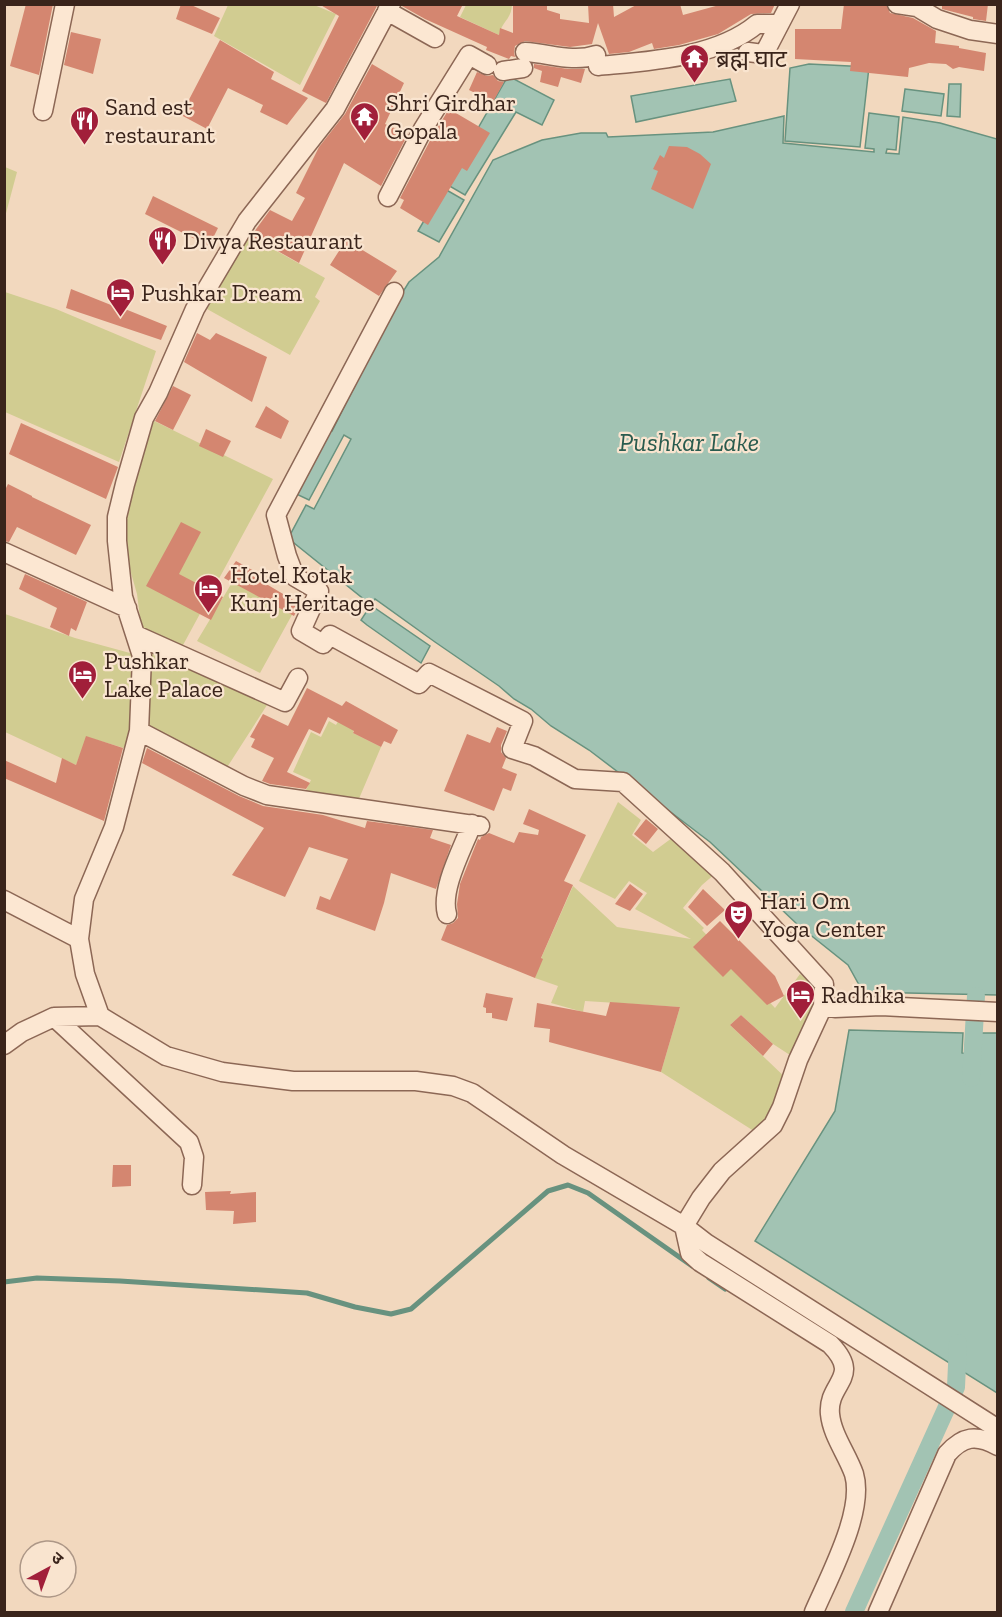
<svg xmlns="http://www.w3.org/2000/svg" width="1002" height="1617" font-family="'Zilla Slab','Noto Sans Devanagari',serif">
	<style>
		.green { fill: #d1cc91 }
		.water { fill: #a2c3b3; stroke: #68927f; stroke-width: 1.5 }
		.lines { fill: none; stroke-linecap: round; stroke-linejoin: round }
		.stream { stroke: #68927f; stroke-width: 5 }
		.canal { stroke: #a2c3b3; stroke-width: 18 }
		.building { fill: #d48670 }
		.street-casing { stroke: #8c6755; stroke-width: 21 }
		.street { stroke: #fce7d2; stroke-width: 18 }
		.labels { text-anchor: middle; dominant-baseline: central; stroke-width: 4.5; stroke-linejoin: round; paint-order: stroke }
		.poi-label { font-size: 24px; fill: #3a241b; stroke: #f9e4cf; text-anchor: start }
		.water-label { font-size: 26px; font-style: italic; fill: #295b4e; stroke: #f9e4cf }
	</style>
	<rect width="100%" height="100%" fill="#f2d8be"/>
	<path class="green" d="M228,5H314L336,14L300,85L214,36Z
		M466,5H512C511,20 502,21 499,35L460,17Z
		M5,167L17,172L5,217L4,167Z
		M248,235L325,278L315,297L320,301L290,355L207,309Z
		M5,292L56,309L156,351L119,462L5,412Z
		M146,417L273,479L176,658L267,705L226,769L142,730L146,665L137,594L113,510Z
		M233,581L293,613L260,673L197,641Z
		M5,614L75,638L141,656L134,751L87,737L76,765L5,732Z
		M340,718L354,729L353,733L381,747L358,801L304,794L311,780L293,772L311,732L321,737L329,721L336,725Z
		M618,802L641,820L632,835L653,852L676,835L716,873L702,885L683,908L704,928L702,930L775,1008L800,974L818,988L796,1059L773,1044L741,1015L730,1025L788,1080L771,1124L757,1133L661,1072L680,1007L585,1001L583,1012L551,1003L558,986L535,978L542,956L573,886L617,927L691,939L635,909L647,893L629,881L615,899L579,881Z"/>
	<path class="water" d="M809,64L869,67L860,147L785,141L790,68Z
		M508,76L554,100L542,125L516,112L465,195L446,184Z
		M730,79L736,101L636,122L631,96Z
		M949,84H961L960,117L947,116Z
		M905,89L944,94L941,116L902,111Z
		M869,113L899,117L896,150L887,149L886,153L899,154L903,117L940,123L997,139V995L863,992L848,965L798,925L710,842L589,750L551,726L531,709L514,699L499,686L435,642L375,599L372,606L430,646L421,663L367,625L361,620L371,605L294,543L289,537L306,505L314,509L351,439L344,435L309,500L292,492L326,428L332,431L399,298L409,282L439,257L493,160L542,140L581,133H606L608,137L713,132L784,116L783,143L874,152V149L865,148Z
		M443,188L464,200L439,242L418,231Z
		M849,1030L963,1033L962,1053L978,1056L981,1033H997V1393L755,1241L835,1111Z"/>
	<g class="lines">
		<path class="stream" d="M709,1278L725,1289
			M4,1282L37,1278L120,1281L307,1293L355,1307L391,1314L411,1309L548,1191L568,1185L588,1193L692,1266"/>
		<path class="canal" d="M971,1078L976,996
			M854,1612L956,1387L958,1343"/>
	</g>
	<path class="building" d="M26,4H53L39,75L10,66Z
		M181,4H189L220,18L212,34L176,19Z
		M319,4H378L326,103L302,91L339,16Z
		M402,4H463L457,16L499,35L500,28L513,33V4H547V10L560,14V19L589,23L588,4H613L614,17L638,4H680L683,15L723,4H775L771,13L751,14L718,34L679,45L654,49L652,43L629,52L609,54L598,23L592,44L570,47L525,41L515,46L514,52L515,57L511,56L509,59L486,50L487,47L425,19L402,6Z
		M844,4H886L890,13L913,18L936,31L935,43L959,46V48L986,53L984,71L959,67L953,69L946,64L929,63L909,68L908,77L850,71L851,62L795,59V29H841Z
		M942,4H988L986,21L973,19V17L942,9Z
		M71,32L101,39L93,74L64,65Z
		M220,40L274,72L271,79L308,98L287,125L260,112L263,105L228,88L207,129L181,115Z
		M372,64L404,83L385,124L408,134L381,186L344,163L299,263L251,236L270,210L292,221L305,198L296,193L319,147L345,114Z
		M534,64L568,69H585L581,83L561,77L558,87L540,82L542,71L534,68Z
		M477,72L487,76L493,75L498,81L504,82L493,102L469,90Z
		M449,109L490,133L467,171L462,168L428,225L400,208L404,200L400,198L433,135Z
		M669,146L687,147L700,154L711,164L693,209L651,189L658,171L653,169L660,155L664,158Z
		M153,196L218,228L209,246L145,214Z
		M346,240L397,271L379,296L330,265Z
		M71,289L111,305L115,297L128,300L125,309L167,326L161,340L66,308Z
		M197,333L210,340L216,333L267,357L252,402L184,362Z
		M173,386L191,395L173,430L155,421Z
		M266,406L289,421L281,439L255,427Z
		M21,423L118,467L106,499L9,454Z
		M206,429L231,441L223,457L199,446Z
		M8,484L32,496V497L91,525L76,555L17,527L9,542L4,541V492Z
		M181,522L201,532L179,574L223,597L211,620L146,586Z
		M236,561L254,571L251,575L300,604L294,616L224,578Z
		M25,574L87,602L76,631L71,628L69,636L50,627L57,608L19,589Z
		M307,688L342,706L346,701L398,730L391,744L384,741L381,747L353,733L354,731L328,717L320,734L309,729L287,772L310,783L306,789L270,784L262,781L274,758L251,747L255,739L250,737L263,714L288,726Z
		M497,727L507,731L501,745V752L506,758L502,768L517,774L511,791L503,788L494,811L444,791L467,734L490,743Z
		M86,736L123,748L104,821L4,778V760L56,783L62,758L76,765Z
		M147,748L239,796L263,806L323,815L365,828L367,821L433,830L430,838L451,845L436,889L391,873L384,903L375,931L316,909L320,896L330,900L348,859L309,847L285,897L232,875L264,828L142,763Z
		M529,809L586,835L564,881L573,885L541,958L543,959L535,978L441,940L447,925L453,923L458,918L457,904L460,884L478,839L480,840L481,837L489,833L514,843L519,832L538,835L539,830L523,824Z
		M646,819L658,829L646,844L634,834Z
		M630,884L643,894L630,911L615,904Z
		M703,889L725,910L707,926L688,907Z
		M720,921L775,976L784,996L767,1005L731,969L723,977L693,947Z
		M486,993L513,998L507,1021L492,1018V1013H486V1008L483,1007Z
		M610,1002L680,1007L661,1072L549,1042L550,1029L534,1027L537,1003L606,1016Z
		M741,1015L773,1044L763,1056L730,1025Z
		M113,1165H131V1186L112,1187Z
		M231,1191L230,1194L256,1192V1222L233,1224L234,1211L206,1210L205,1192Z"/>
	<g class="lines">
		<defs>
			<path id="street" d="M897,4L917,7L937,19L970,30L998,34
				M387,11L435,38
				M525,52C549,53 572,63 596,55
				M748,52L764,54L790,4
				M598,66C649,61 716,58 757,24H779
				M503,71L523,68
				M43,111L65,4
				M388,197L423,129L469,55L487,65
				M394,292L276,515L287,556L295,577L319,591L301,631L323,644L330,635L419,684L429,673L523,721L512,749L534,756L575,779L623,782L722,872L824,984L823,1006
				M4,552L127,608
				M136,635L285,702L298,678
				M139,731L244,786L267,795L480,826
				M4,900L79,939
				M447,914C440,889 463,848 472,824
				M100,1016L85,974L79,939L84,899L114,827L139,731L142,656L123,597L117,541V517L125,484L144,418L158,393L195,309L247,221L335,109L391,4
				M54,1017L189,1142L194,1157L192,1185
				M4,1045L22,1032L54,1017L100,1016L166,1056L222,1072L293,1081H416L453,1086L472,1093L563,1155L684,1226L706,1243L998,1429
				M814,1612C829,1577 865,1511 854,1474C847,1454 832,1435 830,1414C827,1382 863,1378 830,1344L700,1262L690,1253L684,1226L701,1198L722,1171L773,1125L782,1107L798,1060L823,1006L835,1008L881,1006L998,1012
				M878,1612L947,1454C963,1436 976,1434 998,1446"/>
		</defs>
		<use href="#street" class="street-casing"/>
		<use href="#street" class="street"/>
	</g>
	<defs>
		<symbol id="temple-pin" viewBox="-11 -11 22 30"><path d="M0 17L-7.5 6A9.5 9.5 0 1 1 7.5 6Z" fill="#a11f3a" stroke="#f9e4cf"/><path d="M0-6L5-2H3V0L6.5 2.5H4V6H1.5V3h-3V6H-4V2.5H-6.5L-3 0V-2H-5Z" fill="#fff"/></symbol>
		<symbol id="restaurant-pin" viewBox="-11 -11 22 30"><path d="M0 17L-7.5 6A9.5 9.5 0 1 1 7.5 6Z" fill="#a11f3a" stroke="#f9e4cf"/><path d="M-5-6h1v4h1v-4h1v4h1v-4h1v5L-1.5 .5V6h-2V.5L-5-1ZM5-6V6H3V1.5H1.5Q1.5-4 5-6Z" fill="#fff"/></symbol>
		<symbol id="hotel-pin" viewBox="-11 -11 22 30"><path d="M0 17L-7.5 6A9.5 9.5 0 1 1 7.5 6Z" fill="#a11f3a" stroke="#f9e4cf"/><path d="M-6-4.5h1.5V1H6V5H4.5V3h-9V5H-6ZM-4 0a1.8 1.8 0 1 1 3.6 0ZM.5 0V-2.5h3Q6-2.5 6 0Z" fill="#fff"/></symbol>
		<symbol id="theatre-pin" viewBox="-11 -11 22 30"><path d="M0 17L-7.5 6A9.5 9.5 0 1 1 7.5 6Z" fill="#a11f3a" stroke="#f9e4cf"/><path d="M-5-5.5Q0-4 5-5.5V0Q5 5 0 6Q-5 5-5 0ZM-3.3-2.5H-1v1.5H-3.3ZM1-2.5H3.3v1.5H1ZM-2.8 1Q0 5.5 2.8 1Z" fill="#fff"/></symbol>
	</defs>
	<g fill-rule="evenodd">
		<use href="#temple-pin" x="678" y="42" width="33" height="45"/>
		<use href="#temple-pin" x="348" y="100" width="33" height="45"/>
		<use href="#restaurant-pin" x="68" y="104" width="33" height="45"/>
		<use href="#restaurant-pin" x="146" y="224" width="33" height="45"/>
		<use href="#hotel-pin" x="104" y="276" width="33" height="45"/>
		<use href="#hotel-pin" x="192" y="572" width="33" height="45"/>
		<use href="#hotel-pin" x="66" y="658" width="33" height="45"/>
		<use href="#theatre-pin" x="722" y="898" width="33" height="45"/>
		<use href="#hotel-pin" x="784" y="978" width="33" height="45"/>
	</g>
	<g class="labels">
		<g class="poi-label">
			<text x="716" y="58">ब्रह्म घाट</text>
			<text x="386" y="102">Shri Girdhar<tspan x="386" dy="28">Gopala</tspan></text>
			<text x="105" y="106">Sand est<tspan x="105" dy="28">restaurant</tspan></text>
			<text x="183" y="240">Divya Restaurant</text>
			<text x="141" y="292">Pushkar Dream</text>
			<text x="230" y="574">Hotel Kotak<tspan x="230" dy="28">Kunj Heritage</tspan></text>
			<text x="104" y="660">Pushkar<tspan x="104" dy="28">Lake Palace</tspan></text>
			<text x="760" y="900">Hari Om<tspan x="760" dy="28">Yoga Center</tspan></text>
			<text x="821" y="994">Radhika</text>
		</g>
		<g class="water-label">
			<text x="689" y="442">Pushkar Lake</text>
		</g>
	</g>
	<rect width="1002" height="1617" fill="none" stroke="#3a241b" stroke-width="12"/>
	<g transform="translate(48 1569) rotate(41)"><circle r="28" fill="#f9e4cf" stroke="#ad9787" stroke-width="1.5"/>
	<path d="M0-4.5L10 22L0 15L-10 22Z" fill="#a11f3a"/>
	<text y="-9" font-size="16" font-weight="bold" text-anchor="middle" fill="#3a241b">उ</text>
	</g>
</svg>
